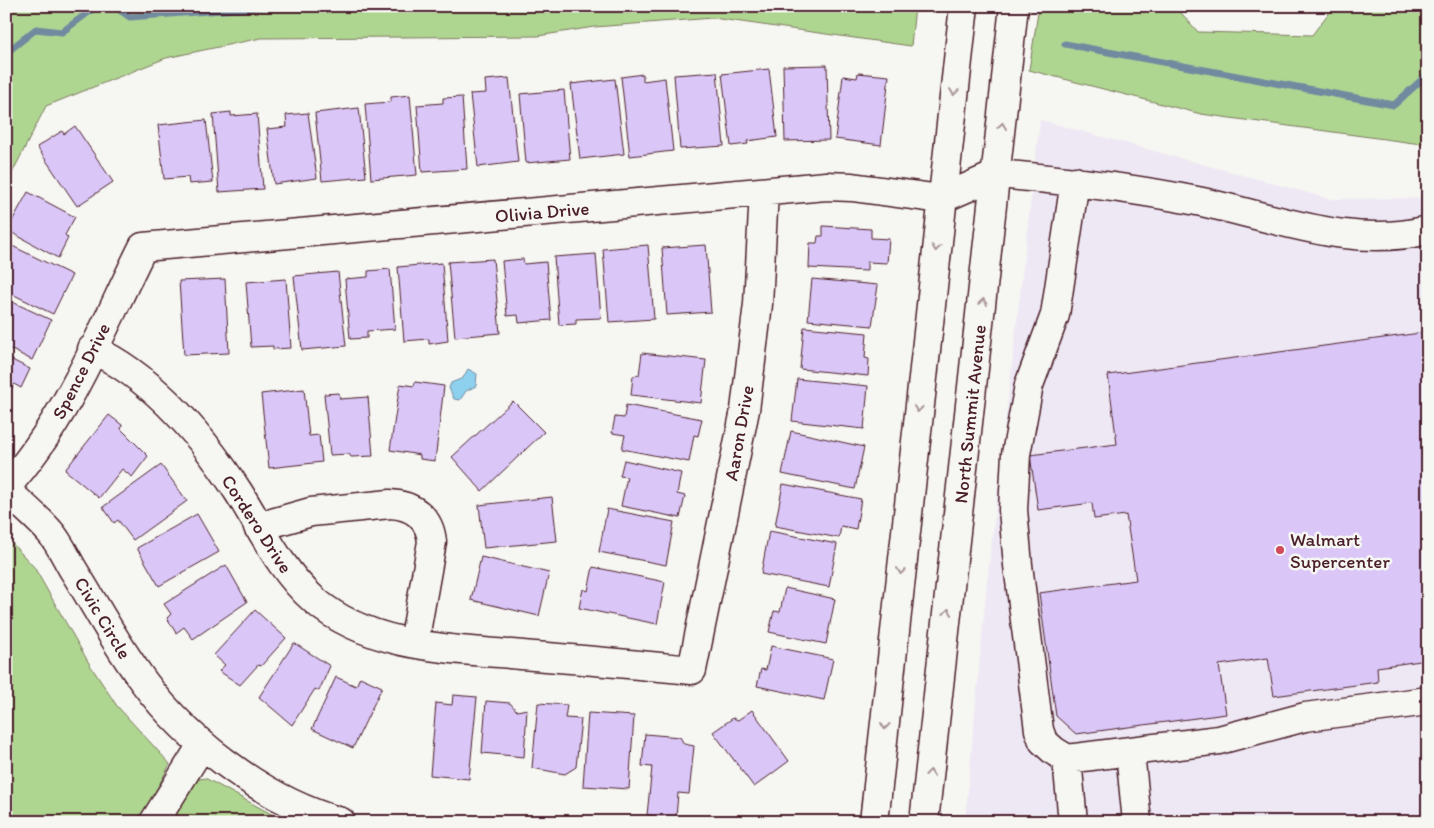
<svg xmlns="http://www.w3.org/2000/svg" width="1434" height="828" font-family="Itim,sans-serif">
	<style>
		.built { fill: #eee8f4 }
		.green { fill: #afd691; stroke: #7c7a5e }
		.water { fill: #8dd1ee; stroke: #728aa0 }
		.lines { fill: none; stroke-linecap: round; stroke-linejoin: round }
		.stream { stroke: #728aa0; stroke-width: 7 }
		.building { fill: #dac7f8; stroke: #4a1f2b }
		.minor-casing { stroke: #4a1f2b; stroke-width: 31 }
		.major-casing { stroke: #4a1f2b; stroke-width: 31 }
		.minor { stroke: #f6f6f2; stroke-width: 28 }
		.major { stroke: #f6f6f2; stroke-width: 28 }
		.oneway { stroke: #a99598 }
		.poi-dot { fill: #d1495b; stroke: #f6f6f2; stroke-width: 2 }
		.labels { text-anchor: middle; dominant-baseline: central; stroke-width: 5; stroke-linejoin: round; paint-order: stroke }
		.street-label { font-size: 19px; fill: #4a1f2b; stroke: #f6f6f2 }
		.poi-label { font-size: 19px; fill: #4a1f2b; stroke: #f6f6f2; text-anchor: start }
	</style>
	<rect width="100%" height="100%" fill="#f6f6f2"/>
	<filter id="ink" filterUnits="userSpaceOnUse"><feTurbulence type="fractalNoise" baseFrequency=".02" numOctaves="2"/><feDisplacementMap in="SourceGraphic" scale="10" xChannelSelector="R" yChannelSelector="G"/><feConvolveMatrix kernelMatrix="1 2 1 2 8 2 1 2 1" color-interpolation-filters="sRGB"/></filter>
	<g filter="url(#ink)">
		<path class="built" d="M1040,120L1330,199L1428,198V822H965L987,582Z"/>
		<path class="green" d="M6,6H915L911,46L713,18L594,27L538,36L261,38L166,58L46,106L6,185Z
			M1039,6H1175L1198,32L1312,35L1334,6H1428V139L1421,144L1201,114L1029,70Z
			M7,538L34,567L90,665L117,706L170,764L140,822H6Z
			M205,778L286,822H170L194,780Z"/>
		<path class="water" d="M468,369L477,374L476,386L466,391L460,400L454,399L449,388L451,383L463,378Z"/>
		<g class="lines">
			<path class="stream" d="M114,6L130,17L275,6
				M1065,44L1394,105L1428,74
				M6,53L36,29L62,32L97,6"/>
		</g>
		<path class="building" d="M827,65L829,140L785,141L783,66Z
			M769,69L777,137L747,141L748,144L731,146L722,74Z
			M717,72L724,146L680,149L674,75Z
			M858,73L889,76L881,145L835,139L843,76L857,78Z
			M643,74V81L665,78L673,151L630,156L621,77Z
			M509,78L518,162L478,167L470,94L486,93L485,80Z
			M615,79L624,154L580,159L571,84Z
			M564,90L570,159L526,163L520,94Z
			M410,95L417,175L371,179L365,104L391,102V97Z
			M462,97L467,169L422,172L417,105L443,103V98Z
			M359,108L366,177L322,181L315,113Z
			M231,112V116L257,114L263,189L219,192L213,114Z
			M308,113L317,178L274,184L267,129L287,127L286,115Z
			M206,120L213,182L189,184L188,177L164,179L158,125Z
			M75,126L113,182L77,206L37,147L62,131L64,134Z
			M28,192L75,217L65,235L68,238L58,258L7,230Z
			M823,226L871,229V238L889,239L887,263L867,262V271L809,268L810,243H817L818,236H823Z
			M6,243L72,275L53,314L6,291Z
			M648,245L654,319L609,322L603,249Z
			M706,245L711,312L667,315L662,248Z
			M596,254L601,318L576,319V324L559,325L554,257Z
			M493,259L500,333L455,337L448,262Z
			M523,259L524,264L546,262L551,320L519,323L518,315L507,316L502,261Z
			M442,263L448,341L429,344V339L404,341L398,267Z
			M390,269L395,329L367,331V338L350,339L345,279L368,277V271Z
			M338,272L346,346L302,350L294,276Z
			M225,279L229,353L184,355L179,281Z
			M286,279L291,348L273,349V346L251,347L246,282Z
			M812,279L878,285L872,326L808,320Z
			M6,299L51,320L32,360L6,347Z
			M804,327L867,333L865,358L869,359L868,376L800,369Z
			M1428,332V660L1377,667L1378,682L1274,696L1268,658L1219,665L1226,714L1076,734L1056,716L1039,593L1136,580L1126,515L1094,519L1092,503L1038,510L1030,455L1117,444L1108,375Z
			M642,353L706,360L701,403L631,395L633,376L639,375Z
			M6,357L30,369L21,388L14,384L6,401Z
			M797,379L868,386L864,429L792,421Z
			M415,382L444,386L435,461L420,459V455L390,450L400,384L414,386Z
			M304,389L309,436L319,435L322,462L269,468L261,394Z
			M339,393L340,399L368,397L373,456L351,457L349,454L330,455L324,394Z
			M513,401L544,432L482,491L452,457Z
			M626,405L702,419L698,436L694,435L689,462L622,449L625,435L612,433L615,417L624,418Z
			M109,415L122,425L121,429L148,456L132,477L122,469L99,498L65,470Z
			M791,431L864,447L855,489L782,474Z
			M624,460L681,473L677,494L685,496L680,518L621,506L627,477L620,476Z
			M161,465L187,501L133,540L118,520L114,523L103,507Z
			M783,484L861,499L856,529L841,526L839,538L775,526Z
			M552,497L557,541L484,548L479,505Z
			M607,509L674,522L666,565L599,552Z
			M197,514L219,552L159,586L137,548Z
			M769,531L837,544L829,587L761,574Z
			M481,557L549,573L539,616L471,600Z
			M226,565L247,602L193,639L184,627L176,633L167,618L171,614L164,604Z
			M593,567L665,582L657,624L579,608L583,589L588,591Z
			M785,588L835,599L826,644L769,632L774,611L780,612Z
			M255,610L286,638L261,666L258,665L240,685L219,671L225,665L214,655Z
			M294,643L330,666L319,691L315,689L292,725L259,697Z
			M771,646L833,659L824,700L757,686L761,669L766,670Z
			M336,677L356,686L360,677L382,687L353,748L312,729Z
			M453,695L477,697L469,779L430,775L436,703L452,705Z
			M486,701L510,703L517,711L527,709L524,757L482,753Z
			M538,703L567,705L565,718L581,719L576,767L565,774L532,768Z
			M752,710L789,761L754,787L713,732L733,718L738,720Z
			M588,713L634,716L629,789L583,786Z
			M645,734L680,737L684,744L694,746L689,794L678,793L676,818L647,815L652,767L642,766Z"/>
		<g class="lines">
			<defs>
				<path id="minor" d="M998,174C1065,180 1131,188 1197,201C1272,216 1350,250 1428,230
					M1075,181L1055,315L1029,385L1016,454L1013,510L1018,565L1039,730L1043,741L1054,751L1067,759L1219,740L1305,717L1428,701
					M92,349C154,378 203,437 239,493C263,531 280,570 314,600C373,651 462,649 534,656C587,660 639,665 692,670L745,410L758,304L764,192
					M6,487C68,419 102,329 143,247L826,186L852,187L941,199
					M6,490C21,504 37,517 50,532C60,543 66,558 74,571C94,603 112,637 134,668C179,736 262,800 341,822
					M258,527L311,512L390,504C413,505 430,518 432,542L414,643
					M1130,752L1137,822
					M1067,759L1073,822
					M154,822L202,745"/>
				<path id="major" d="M941,199L998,174
					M874,822L964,6
					M924,822L1014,6"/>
			</defs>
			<use href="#minor" class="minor-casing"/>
			<use href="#major" class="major-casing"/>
			<use href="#minor" class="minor"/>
			<use href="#major" class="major"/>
		</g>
		<defs><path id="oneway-chevron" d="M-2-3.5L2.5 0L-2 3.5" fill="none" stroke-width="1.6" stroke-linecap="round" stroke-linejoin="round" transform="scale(1.25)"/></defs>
		<g class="oneway">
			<use href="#oneway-chevron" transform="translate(954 92) rotate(97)"/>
			<use href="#oneway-chevron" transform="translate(1002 126) rotate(-84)"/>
			<use href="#oneway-chevron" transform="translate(936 248) rotate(96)"/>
			<use href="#oneway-chevron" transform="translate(983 302) rotate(-83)"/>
			<use href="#oneway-chevron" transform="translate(918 409) rotate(96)"/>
			<use href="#oneway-chevron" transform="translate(901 571) rotate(96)"/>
			<use href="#oneway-chevron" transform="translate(948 612) rotate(-84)"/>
			<use href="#oneway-chevron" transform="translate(885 726) rotate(96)"/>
			<use href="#oneway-chevron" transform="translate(930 773) rotate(-84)"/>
		</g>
	</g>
	<circle class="poi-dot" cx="1280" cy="550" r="5"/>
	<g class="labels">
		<g class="street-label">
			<text transform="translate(542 212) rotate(-5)">Olivia Drive</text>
			<text transform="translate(81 371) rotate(-63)">Spence Drive</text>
			<text transform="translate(970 414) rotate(-84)">North Summit Avenue</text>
			<text transform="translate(739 433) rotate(-80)">Aaron Drive</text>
			<text transform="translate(257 524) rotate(57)">Cordero Drive</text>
			<text transform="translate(103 618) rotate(59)">Civic Circle</text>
		</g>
		<g class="poi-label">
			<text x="1290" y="539">Walmart<tspan x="1290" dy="22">Supercenter</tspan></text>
		</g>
	</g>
	<rect width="1434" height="828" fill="none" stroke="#f6f6f2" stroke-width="25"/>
	<rect x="12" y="12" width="1409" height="803" fill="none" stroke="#4a1f2b" stroke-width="2" filter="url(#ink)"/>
</svg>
